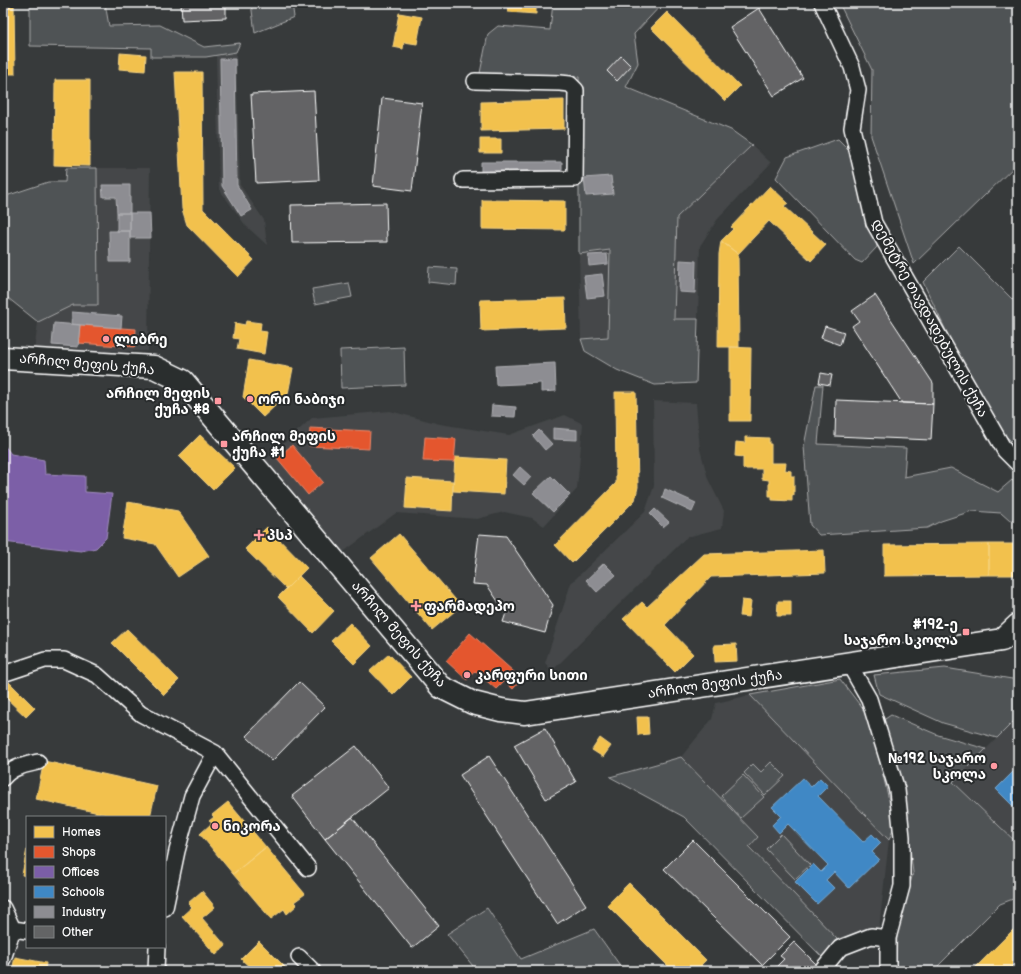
<svg xmlns="http://www.w3.org/2000/svg" width="1021" height="974" font-family="'Balsamiq Sans','Noto Sans Georgian',sans-serif">
	<style>
		.built { fill: #444748 }
		.green { fill: #505354; stroke: #a8a9aa }
		.homes { fill: #f2c14e; stroke: #f6d483 }
		.shops { fill: #e4572e; stroke: #ec896d }
		.offices { fill: #7b5ea7; stroke: #a38ec1 }
		.schools { fill: #3f88c5; stroke: #79acd6 }
		.industry { fill: #8d8d92; stroke: #afafb3 }
		.building { fill: #636465; stroke: #fff }
		.lines { fill: none; stroke-linecap: round; stroke-linejoin: round }
		.street-casing { stroke: #fff; stroke-width: 18 }
		.secondary-casing { stroke: #fff; stroke-width: 25 }
		.street { stroke: #2a2d2e; stroke-width: 15 }
		.secondary { stroke: #2a2d2e; stroke-width: 22 }
		.poi-dot { fill: #ff9aa2; stroke: #2a2d2e; stroke-width: 1.5 }
		.labels { text-anchor: middle; dominant-baseline: central; stroke-width: 4; stroke-linejoin: round; paint-order: stroke }
		.street-label { font-size: 14px; fill: #fff; stroke: #2a2d2e }
		.poi-label { font-size: 14px; font-weight: bold; fill: #fff; stroke: #2a2d2e; text-anchor: start }
	</style>
	<rect width="100%" height="100%" fill="#373a3b"/>
	<filter id="ink" filterUnits="userSpaceOnUse"><feTurbulence type="fractalNoise" baseFrequency=".025" numOctaves="2"/><feDisplacementMap in="SourceGraphic" scale="8" xChannelSelector="R" yChannelSelector="G"/><feConvolveMatrix kernelMatrix="1 2 1 2 8 2 1 2 1" color-interpolation-filters="sRGB"/></filter>
	<g filter="url(#ink)">
		<path class="built" d="M236,52L240,185L264,220L267,245L246,226L219,189L216,55Z
			M752,145L771,163L717,220L700,246L698,319H674L677,216Z
			M97,168H150L148,351L34,352L38,322L73,305L98,304Z
			M610,250L608,337L581,339L579,254Z
			M653,401L696,403L700,449L708,479L724,511L722,528L687,537L552,671L545,663L571,583L645,512L654,486Z
			M390,411L440,424L509,435L565,415L583,424L577,489L544,526L532,518L504,512L477,519L396,513L342,553L265,466V460L312,418Z
			M750,695L889,840L879,929L837,939L749,846L758,837L681,757L712,719L716,703Z
			M1018,717V844L953,782Z"/>
		<path class="green" d="M30,3H105L109,26L160,25L204,47L240,43L236,52L206,57H151V48L30,46Z
			M251,3H292L294,17L255,33Z
			M553,3H663L634,34L638,63L626,87L731,130L752,145L677,217L674,319H698L696,383L655,385L617,370L585,351L581,339L608,337L610,250L579,254V77L480,73L488,34L498,26L550,30Z
			M839,3H1018V163L914,264L871,136L872,70Z
			M838,139L850,151L875,233L877,247L862,263L855,260L776,178L787,157Z
			M66,168H97L98,305H73L38,322L3,294V197L48,182H65Z
			M959,246L1018,305V448L1005,435L956,352L923,282Z
			M429,267L457,269L456,285L428,282Z
			M349,283L352,297L315,304L312,289Z
			M404,347L405,385L341,388L340,350Z
			M816,385H823L818,444L906,448L904,477L951,468L998,492L1012,480L1018,486V516L1010,521L1001,513L972,511L941,521L927,528L819,535L810,525L804,446Z
			M945,668L1018,680V717L997,738L943,723L879,694L874,675Z
			M840,679L869,717L895,825L889,840L750,695Z
			M891,715L938,735L986,749L953,782L1018,844V897L1000,904L933,971H896L897,932L913,873L902,780L882,721Z
			M681,757L758,837L749,847L837,939L825,960L684,817L610,777Z
			M771,762L785,776L765,795L744,773L753,764L761,772Z
			M743,775L764,797L741,818L721,796Z
			M781,834L810,865L795,879L766,849Z
			M487,908L521,959L594,929L624,971H477L447,934Z"/>
		<path class="homes" d="M3,3H14L15,74H3Z
			M508,3H536V14L508,12Z
			M667,12L740,86L725,101L651,28Z
			M399,13L422,17L417,44L404,42L403,49L393,47Z
			M120,53L146,55L145,71L119,69Z
			M175,72H202L203,209L254,260L238,277L187,225L182,209Z
			M55,80H90V166L54,165Z
			M564,100V129L481,131V102Z
			M480,139H501V153H480Z
			M770,186L788,203L784,206L826,245L811,261L769,221L738,254L721,241L733,229L731,227Z
			M482,200L565,201V230L482,229Z
			M721,241L738,254L739,347H718L719,254Z
			M565,298L566,328L481,331L480,300Z
			M246,321L261,323L260,331L267,332L264,354L237,349L239,339L233,338L235,323L245,325Z
			M730,347L751,348L750,421H730Z
			M249,360L293,368L288,394L263,417L243,397Z
			M615,392H636L638,487L635,500L572,563L555,545L616,483Z
			M200,435L235,468L213,490L179,456Z
			M745,437L769,438V444H771V463H786L785,470L791,471V476H794V495H792V501L772,500V496H769V480L762,479V469H743V457L735,456L736,442L745,443Z
			M455,457L506,460L504,494L453,491Z
			M407,478L453,481L452,511L405,508Z
			M128,502L178,511L209,556L178,577L155,544L122,538Z
			M267,527L307,568L286,589L245,549Z
			M399,534L461,606L432,630L371,558Z
			M989,544V575L884,576V545Z
			M989,544H1018V575H989Z
			M824,550L825,573L711,577L665,625L693,654L675,672L623,619L642,602L647,607L704,554Z
			M299,576L334,611L313,633L278,597Z
			M742,600L751,601L749,617L740,616Z
			M778,601H791V616H777Z
			M350,623L372,646L354,664L331,641Z
			M127,629L179,680L164,695L112,643Z
			M736,644L737,661L715,662L714,645Z
			M389,654L411,677L393,695L370,671Z
			M9,682L35,708L26,717L3,695V689Z
			M637,717H648L649,734L638,735Z
			M600,738L611,746L603,757L592,750Z
			M44,761L157,786L150,817H117L36,799Z
			M228,802L266,847L233,874L200,834L212,823L209,821L214,817L212,815Z
			M266,847L305,894L294,902L297,905L287,914L284,909L271,919L233,874Z
			M27,849V876L22,875Z
			M629,883L706,960L701,965L706,971H673L607,905Z
			M202,891L215,907L202,918L226,946L216,955L182,916L192,907L188,903Z
			M1014,929L1018,931V964L1012,971H972Z
			M259,941L289,971H254L241,959Z
			M15,957L46,963L45,971H12Z"/>
		<path class="shops" d="M80,325L136,329L135,347L78,343Z
			M310,428L370,431L369,449L309,446Z
			M425,437L456,439L454,462L423,461Z
			M292,445L323,482L308,495L277,458Z
			M470,633L522,679L513,689L504,681L496,689L475,671L467,680L446,661Z"/>
		<path class="offices" d="M3,444L11,454L44,460L45,474L85,476V492L112,494L106,538L96,548L81,551L3,542Z"/>
		<path class="schools" d="M1017,768L1018,769V811L996,789Z
			M803,778L811,787L820,778L828,786L818,796L863,842L872,834L881,843L872,852L879,859L849,888L834,872L826,880L834,888L817,904L795,882L813,864L821,872L828,865L788,824L779,833L772,825L781,816L772,807Z"/>
		<path class="industry" d="M220,59H235L237,185L252,210L241,216L222,186Z
			M481,162H562V175H481Z
			M611,176L613,194L586,196L584,178Z
			M102,185H130V213H117L116,197H103Z
			M117,213H130V231H117Z
			M130,213H150L151,238H130Z
			M109,231H130V262H110Z
			M607,254L608,264L589,266L588,255Z
			M680,260L696,261L695,293L679,292Z
			M602,274L605,296L587,298L584,276Z
			M72,312L122,316L121,328L71,324Z
			M54,323L80,325L78,347L52,345Z
			M555,363L556,391L541,392V383L496,385L495,366Z
			M492,405L516,407L515,417L491,416Z
			M553,428L577,430V440L553,439Z
			M539,430L552,444L545,450L533,436Z
			M520,467L531,477L524,485L513,475Z
			M551,476L570,495L553,512L533,493Z
			M665,489L696,503L692,512L662,498Z
			M655,509L669,522L663,527L650,514Z
			M604,563L616,575L597,592L586,580Z"/>
		<path class="building" d="M181,3H226V18L182,20Z
			M759,8L803,78L774,96L730,27Z
			M621,56L631,66L617,81L607,71Z
			M314,91L319,180L256,183L251,94Z
			M382,98L422,103L412,191L373,186Z
			M386,203L387,242L292,243L291,205Z
			M875,295L933,383V404L902,403L852,326L859,321L852,311Z
			M825,326L844,332L840,345L821,338Z
			M821,373L832,375L830,385L819,383Z
			M836,400L933,404L931,440L835,436Z
			M479,534L506,536L553,605L545,633L503,622L506,613L487,585L473,584Z
			M299,682L325,707L272,761L246,736Z
			M545,728L576,782L546,799L514,745Z
			M356,746L389,788L325,839L292,796Z
			M489,756L586,905L557,924L460,775Z
			M352,817L439,926L412,948L325,839Z
			M693,840L790,937L762,965L664,869Z
			M794,942L816,964L808,971H772L784,959L780,956Z"/>
		<g class="lines">
			<defs>
				<path id="street" d="M822,3L852,67L858,90L852,128L874,223L1005,451L1018,464
					M463,180L575,179L576,90L570,84L560,83L475,81
					M849,664L869,699L897,790L902,837V886L888,938V971
					M3,674L45,660H64L97,675L141,714L215,753L308,868
					M3,778C12,767 25,765 38,762
					M3,908L13,929L3,959
					M165,908L177,851L192,796L215,753
					M13,929L27,931
					M299,957L313,971
					M156,971L157,947
					M821,971L840,948L871,936L888,938"/>
				<path id="secondary" d="M3,358L154,367L183,381L441,687L473,703L501,710L525,713L1002,640L1018,625"/>
			</defs>
			<use href="#street" class="street-casing"/>
			<use href="#secondary" class="secondary-casing"/>
			<use href="#street" class="street"/>
			<use href="#secondary" class="secondary"/>
		</g>
	</g>
	<g class="poi-dot">
		<circle cx="106" cy="339" r="4"/>
		<circle cx="250" cy="399" r="4"/>
		<rect x="214" y="397" width="8" height="8" rx="2"/>
		<rect x="220" y="440" width="8" height="8" rx="2"/>
		<path d="M257 529h4v4h4v4h-4v4h-4v-4h-4v-4h4z"/>
		<path d="M414 600h4v4h4v4h-4v4h-4v-4h-4v-4h4z"/>
		<rect x="962" y="628" width="8" height="8" rx="2"/>
		<circle cx="467" cy="675" r="4"/>
		<circle cx="994" cy="766" r="4"/>
		<circle cx="215" cy="826" r="4"/>
	</g>
	<g class="labels">
		<g class="street-label">
			<text transform="translate(930 318) rotate(61)">დემეტრე თავდადებულის ქუჩა</text>
			<text transform="translate(87 364) rotate(5)">არჩილ მეფის ქუჩა</text>
			<text transform="translate(399 634) rotate(49)">არჩილ მეფის ქუჩა</text>
			<text transform="translate(715 684) rotate(-8)">არჩილ მეფის ქუჩა</text>
		</g>
		<g class="poi-label">
			<text x="114" y="339">ლიბრე</text>
			<text x="210" y="393" text-anchor="end">არჩილ მეფის<tspan x="210" dy="16">ქუჩა #8</tspan></text>
			<text x="258" y="399">ორი ნაბიჯი</text>
			<text x="232" y="436">არჩილ მეფის<tspan x="232" dy="16">ქუჩა #1</tspan></text>
			<text x="267" y="535">პსპ</text>
			<text x="424" y="606">ფარმადეპო</text>
			<text x="958" y="624" text-anchor="end">#192-ე<tspan x="958" dy="16">საჯარო სკოლა</tspan></text>
			<text x="475" y="675">კარფური სითი</text>
			<text x="986" y="758" text-anchor="end">№192 საჯარო<tspan x="986" dy="16">სკოლა</tspan></text>
			<text x="223" y="826">ნიკორა</text>
		</g>
	</g>
	<rect width="1021" height="974" fill="none" stroke="#2a2d2e" stroke-width="16"/>
	<rect x="8" y="8" width="1005" height="958" fill="none" stroke="#fff" stroke-width="1.5" filter="url(#ink)"/>
	<rect x="26" y="816" width="140" height="132" fill="#2a2d2e" stroke="#7f8182"/>
	<rect x="34" y="826" width="20" height="12" fill="#f2c14e" stroke="#7f8182"/>
	<text x="62" y="836" font-size="12" fill="#ffffff">Homes</text>
	<rect x="34" y="846" width="20" height="12" fill="#e4572e" stroke="#7f8182"/>
	<text x="62" y="856" font-size="12" fill="#ffffff">Shops</text>
	<rect x="34" y="866" width="20" height="12" fill="#7b5ea7" stroke="#7f8182"/>
	<text x="62" y="876" font-size="12" fill="#ffffff">Offices</text>
	<rect x="34" y="886" width="20" height="12" fill="#3f88c5" stroke="#7f8182"/>
	<text x="62" y="896" font-size="12" fill="#ffffff">Schools</text>
	<rect x="34" y="906" width="20" height="12" fill="#8d8d92" stroke="#7f8182"/>
	<text x="62" y="916" font-size="12" fill="#ffffff">Industry</text>
	<rect x="34" y="926" width="20" height="12" fill="#636465" stroke="#7f8182"/>
	<text x="62" y="936" font-size="12" fill="#ffffff">Other</text>
</svg>
